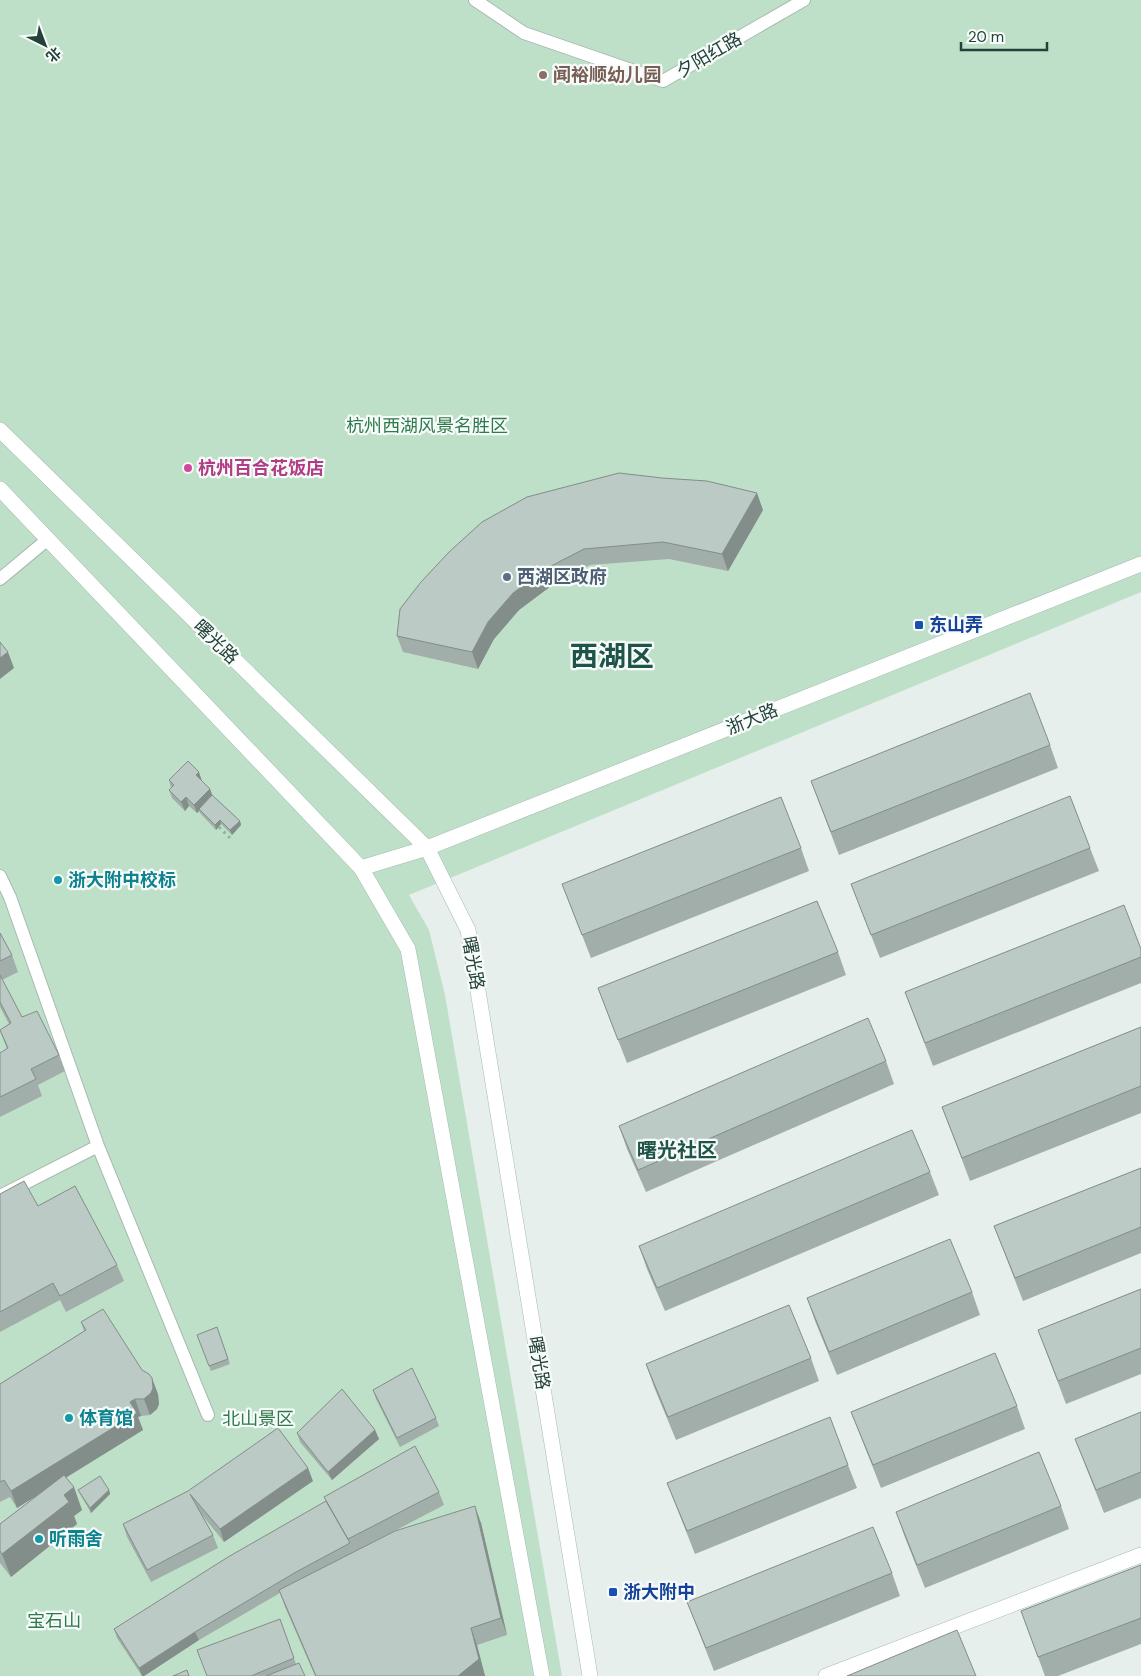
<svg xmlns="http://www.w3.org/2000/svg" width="1141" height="1676" font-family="'DM Sans','Noto Sans SC',sans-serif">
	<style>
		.green { fill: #bfe0c8 }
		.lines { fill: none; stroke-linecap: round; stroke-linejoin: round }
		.service-casing { stroke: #a8b8b2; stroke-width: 14 }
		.minor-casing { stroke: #a8b8b2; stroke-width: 16 }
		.secondary-casing { stroke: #a4bbb3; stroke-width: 16 }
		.path { stroke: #86b3a5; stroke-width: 3; stroke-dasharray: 2.5 4; stroke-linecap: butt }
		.service { stroke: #fff; stroke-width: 12 }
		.minor { stroke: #fff; stroke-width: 15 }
		.secondary { stroke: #fff; stroke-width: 15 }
		.wall { fill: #a1aea9 }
		.shaded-wall { fill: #838d89 }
		.building { fill: #bbcac4; stroke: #838d89 }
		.education-dot { fill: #8d6e63; stroke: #f7fbf9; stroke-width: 2 }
		.hotel-dot { fill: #d1479c; stroke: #f7fbf9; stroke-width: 2 }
		.service-dot { fill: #5c6f8a; stroke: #f7fbf9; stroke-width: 2 }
		.transit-dot { fill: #1a4fb4; stroke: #f7fbf9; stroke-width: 2 }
		.culture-dot { fill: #0f9aa8; stroke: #f7fbf9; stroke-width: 2 }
		.labels { text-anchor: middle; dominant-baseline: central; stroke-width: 4.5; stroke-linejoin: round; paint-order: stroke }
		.street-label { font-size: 18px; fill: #24423a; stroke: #f7fbf9 }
		.education-label { font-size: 18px; font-weight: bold; fill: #785e54; stroke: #f7fbf9; text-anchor: start }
		.park-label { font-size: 18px; fill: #2d7a4b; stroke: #f7fbf9 }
		.hotel-label { font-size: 18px; font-weight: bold; fill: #b23c85; stroke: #f7fbf9; text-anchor: start }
		.service-label { font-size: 18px; font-weight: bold; fill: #4e5e75; stroke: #f7fbf9; text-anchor: start }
		.transit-label { font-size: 18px; font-weight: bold; fill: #164399; stroke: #f7fbf9; text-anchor: start }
		.culture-label { font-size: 18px; font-weight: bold; fill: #0d838f; stroke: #f7fbf9; text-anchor: start }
		.quarter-label { font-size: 20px; font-weight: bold; fill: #1f5548; stroke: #f7fbf9 }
		.town-label { font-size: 28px; font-weight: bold; fill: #1f5548; stroke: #f7fbf9 }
	</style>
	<rect width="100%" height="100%" fill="#e6efeb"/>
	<path class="green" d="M0,0H1141V592L409,895L429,930L445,995L562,1676H0Z"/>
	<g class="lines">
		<defs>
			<path id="service" d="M475,0L524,33L663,81L804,0
				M0,579L48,539
				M0,876L10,897L98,1146L208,1415
				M0,1196L98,1146"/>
			<path id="minor" d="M826,1676L1141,1555"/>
			<path id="secondary" d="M0,430L427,848L468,930L590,1676
				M0,489L361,868L408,949L542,1676
				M361,868L427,848L1141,564"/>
		</defs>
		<use href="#service" class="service-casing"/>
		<use href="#minor" class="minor-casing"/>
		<use href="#secondary" class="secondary-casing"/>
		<path class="path" d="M219,827L229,837L231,842"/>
		<use href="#service" class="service"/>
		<use href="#minor" class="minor"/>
		<use href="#secondary" class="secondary"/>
	</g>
	<path class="wall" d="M662,478L763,510L728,571L669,559L590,565L555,583L519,610L494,639L478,669L403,652L397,636Z
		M1050,745L1058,768L839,855L811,781Z
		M169,780L202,781L210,789L212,795L240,821L241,825L232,835L221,824L216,830L200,813L199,811L197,813L189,806L185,811L172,798L169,790L171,788Z
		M801,848L809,871L591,958L562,884Z
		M1090,848L1099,871L880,958L851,884Z
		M0,933L12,955L18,972L2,980L22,1017L59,1055L65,1071L38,1085L42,1096L0,1117V1053L7,1049L0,1031L9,1024L0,1007Z
		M1141,949V983L933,1066L905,992Z
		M838,952L846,975L627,1063L598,988Z
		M1141,1027V1113L970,1181L942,1107Z
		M886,1061L894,1084L646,1192L627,1149L619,1126Z
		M1141,1168V1253L1023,1301L994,1226Z
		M930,1172L939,1195L665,1311L647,1269L639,1246Z
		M0,1194L38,1206L117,1265L124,1281L66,1312L60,1300L0,1332Z
		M1141,1289V1374L1066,1404L1038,1330Z
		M972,1292L980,1315L837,1375L815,1321L807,1298Z
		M81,1322L142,1370L158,1394L159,1404L157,1409L150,1415L141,1416L138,1417L143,1430L66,1477L82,1510L74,1516L77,1524L11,1577L0,1563V1524L39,1494L17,1508L10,1497L0,1502V1384L84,1331Z
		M217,1327L230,1364L211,1371L197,1335Z
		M811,1358L819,1381L676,1440L654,1387L646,1364Z
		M373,1390L436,1418L439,1426L400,1447L376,1399Z
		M1017,1406L1025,1429L881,1488L860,1435L851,1412Z
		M1141,1412V1498L1104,1513L1075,1439Z
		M375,1430L379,1439L332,1480L300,1442L297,1433Z
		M848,1465L857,1488L695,1554L667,1483Z
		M313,1481L224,1542L202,1515L213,1535L218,1548L151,1582L127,1537L123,1524L188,1491Z
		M78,1490H109L110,1494L91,1513L80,1494Z
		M439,1492L444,1505L341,1559L481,1523L507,1635L477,1645L485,1676H315L285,1607L280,1593L199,1640L144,1676H142L117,1638L114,1629L326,1501L324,1497Z
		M1061,1506L1069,1529L925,1588L904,1535L896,1512Z
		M1141,1565V1644L1058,1676H1045L1021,1611Z
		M892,1573L900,1596L714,1671L687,1602Z
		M280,1619L296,1664L305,1676H207Z"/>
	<path class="shaded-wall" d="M757,493L763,510L728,571L722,554Z
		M549,567L555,583L519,610L494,639L478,669L472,652L488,622L513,593Z
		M8,652L14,668L0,679V658Z
		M199,772L202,781L196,775Z
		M210,789L213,797L199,809V811L197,813L194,805Z
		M186,797L189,806L185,811L181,802Z
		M220,820L221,824L216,830L215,825Z
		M240,821L241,825L232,835L230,830Z
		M152,1378L158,1394L159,1404L157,1409L150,1415L144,1399Z
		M135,1399L141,1416L138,1417L143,1430L17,1508L11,1491Z
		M375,1430L379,1439L332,1480L328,1472Z
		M308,1468L313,1481L224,1542L220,1529Z
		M74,1487L82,1510L74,1516L77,1524L11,1577L2,1554L64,1495Z
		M109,1490L110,1494L91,1513L90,1508Z
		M475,1506L481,1523L507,1635L501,1618Z
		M471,1628L477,1645L485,1676H458Z
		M195,1632L199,1640L144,1676H142L139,1668Z"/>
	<path class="building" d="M619,473L662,478L707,481L757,493L722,554L663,542L584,549L549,567L513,593L488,622L472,652L397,636L400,609L421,582L449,552L482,522L527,497Z
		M0,642L8,652L0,658Z
		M1030,693L1050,745L831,832L811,781Z
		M188,761L199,772L196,775L210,789L194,805L186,797L181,802L169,790L174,785L169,780Z
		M212,795L240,821L230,830L220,820L215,825L199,809Z
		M1070,796L1090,848L871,935L851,884Z
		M781,797L801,848L582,935L562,884Z
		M817,901L838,952L618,1040L598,988Z
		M1124,905L1141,949V957L925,1043L905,992Z
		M0,933L12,955L0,961Z
		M0,975L22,1017L37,1011L59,1055L31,1069L36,1079L0,1097V1053L8,1048L0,1030L11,1023L0,1002Z
		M868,1018L886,1061L638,1170L619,1126Z
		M1141,1027V1086L962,1158L942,1107Z
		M912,1130L930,1172L657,1288L639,1246Z
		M1141,1168V1227L1015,1278L994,1226Z
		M24,1181L38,1206L75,1186L117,1265L60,1296L53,1283L0,1312V1194Z
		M950,1239L972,1292L829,1352L807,1298Z
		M1141,1289V1348L1058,1381L1038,1330Z
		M789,1305L811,1358L668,1417L646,1364Z
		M103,1309L142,1370L149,1374L152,1378L153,1388L151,1393L144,1399H135L130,1402L137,1413L11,1491L4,1480L0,1482V1384L86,1330L81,1322Z
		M217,1327L228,1359L209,1366L197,1335Z
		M995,1353L1017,1406L873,1465L851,1412Z
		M412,1368L436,1418L397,1438L373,1390Z
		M342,1389L375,1430L328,1472L297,1433Z
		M1141,1412V1472L1096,1490L1075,1439Z
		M830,1417L848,1465L687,1531L667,1483Z
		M278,1428L308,1468L220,1529L190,1494L213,1535L147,1570L123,1524L188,1491Z
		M415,1446L439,1492L348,1539L324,1497Z
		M1039,1452L1061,1506L917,1565L896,1512Z
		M64,1475L74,1487L64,1495L69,1502L2,1554L0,1551V1524Z
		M100,1476L109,1490L90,1508L78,1490Z
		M326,1501L350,1543L296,1572L195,1632L139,1668L114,1629L228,1557Z
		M475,1506L501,1618L471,1628L479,1659L458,1676H316L279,1590L395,1531Z
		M873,1527L892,1573L706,1648L687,1602Z
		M1141,1565V1618L1038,1657L1021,1611Z
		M280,1619L294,1658L251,1676H207L197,1650Z
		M957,1630L976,1676H847Z
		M299,1663L305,1676H266Z
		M187,1670L189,1676H173Z"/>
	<circle class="education-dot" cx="543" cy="75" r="5"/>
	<circle class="hotel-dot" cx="188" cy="468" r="5"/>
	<circle class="service-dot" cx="507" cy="577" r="5"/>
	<g class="transit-dot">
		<rect x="914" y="620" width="10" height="10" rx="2.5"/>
		<rect x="608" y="1587" width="10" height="10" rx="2.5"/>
	</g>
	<g class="culture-dot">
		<circle cx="58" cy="880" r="5"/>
		<circle cx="69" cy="1418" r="5"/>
		<circle cx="39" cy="1539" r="5"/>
	</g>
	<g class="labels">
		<g class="street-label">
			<text transform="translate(709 55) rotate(-30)">夕阳红路</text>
			<text transform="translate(216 642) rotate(44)">曙光路</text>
			<text transform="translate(752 719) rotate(-22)">浙大路</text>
			<text transform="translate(473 963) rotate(80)">曙光路</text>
			<text transform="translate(539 1363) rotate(81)">曙光路</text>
		</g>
		<g class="education-label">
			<text x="553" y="75">闻裕顺幼儿园</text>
		</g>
		<g class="park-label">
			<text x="427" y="426">杭州西湖风景名胜区</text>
			<text x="258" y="1419">北山景区</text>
			<text x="54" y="1621">宝石山</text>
		</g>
		<g class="hotel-label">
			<text x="198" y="468">杭州百合花饭店</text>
		</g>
		<g class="service-label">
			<text x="517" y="577">西湖区政府</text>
		</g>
		<g class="transit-label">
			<text x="929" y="625">东山弄</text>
			<text x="623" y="1592">浙大附中</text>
		</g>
		<g class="culture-label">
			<text x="68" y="880">浙大附中校标</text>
			<text x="79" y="1418">体育馆</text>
			<text x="49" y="1539">听雨舍</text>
		</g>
		<g class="quarter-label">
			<text x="677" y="1150">曙光社区</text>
		</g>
		<g class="town-label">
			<text x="612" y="656">西湖区</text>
		</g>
	</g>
	<g transform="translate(45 45) rotate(138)" stroke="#f7fbf9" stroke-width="4" paint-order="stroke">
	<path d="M0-4L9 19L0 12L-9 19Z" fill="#24423a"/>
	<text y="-8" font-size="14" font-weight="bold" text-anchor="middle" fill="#24423a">北</text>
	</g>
	<path d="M961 42v8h86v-8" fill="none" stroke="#24423a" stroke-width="2.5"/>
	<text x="968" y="42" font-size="15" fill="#24423a" stroke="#f7fbf9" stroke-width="4" paint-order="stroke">20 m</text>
</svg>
